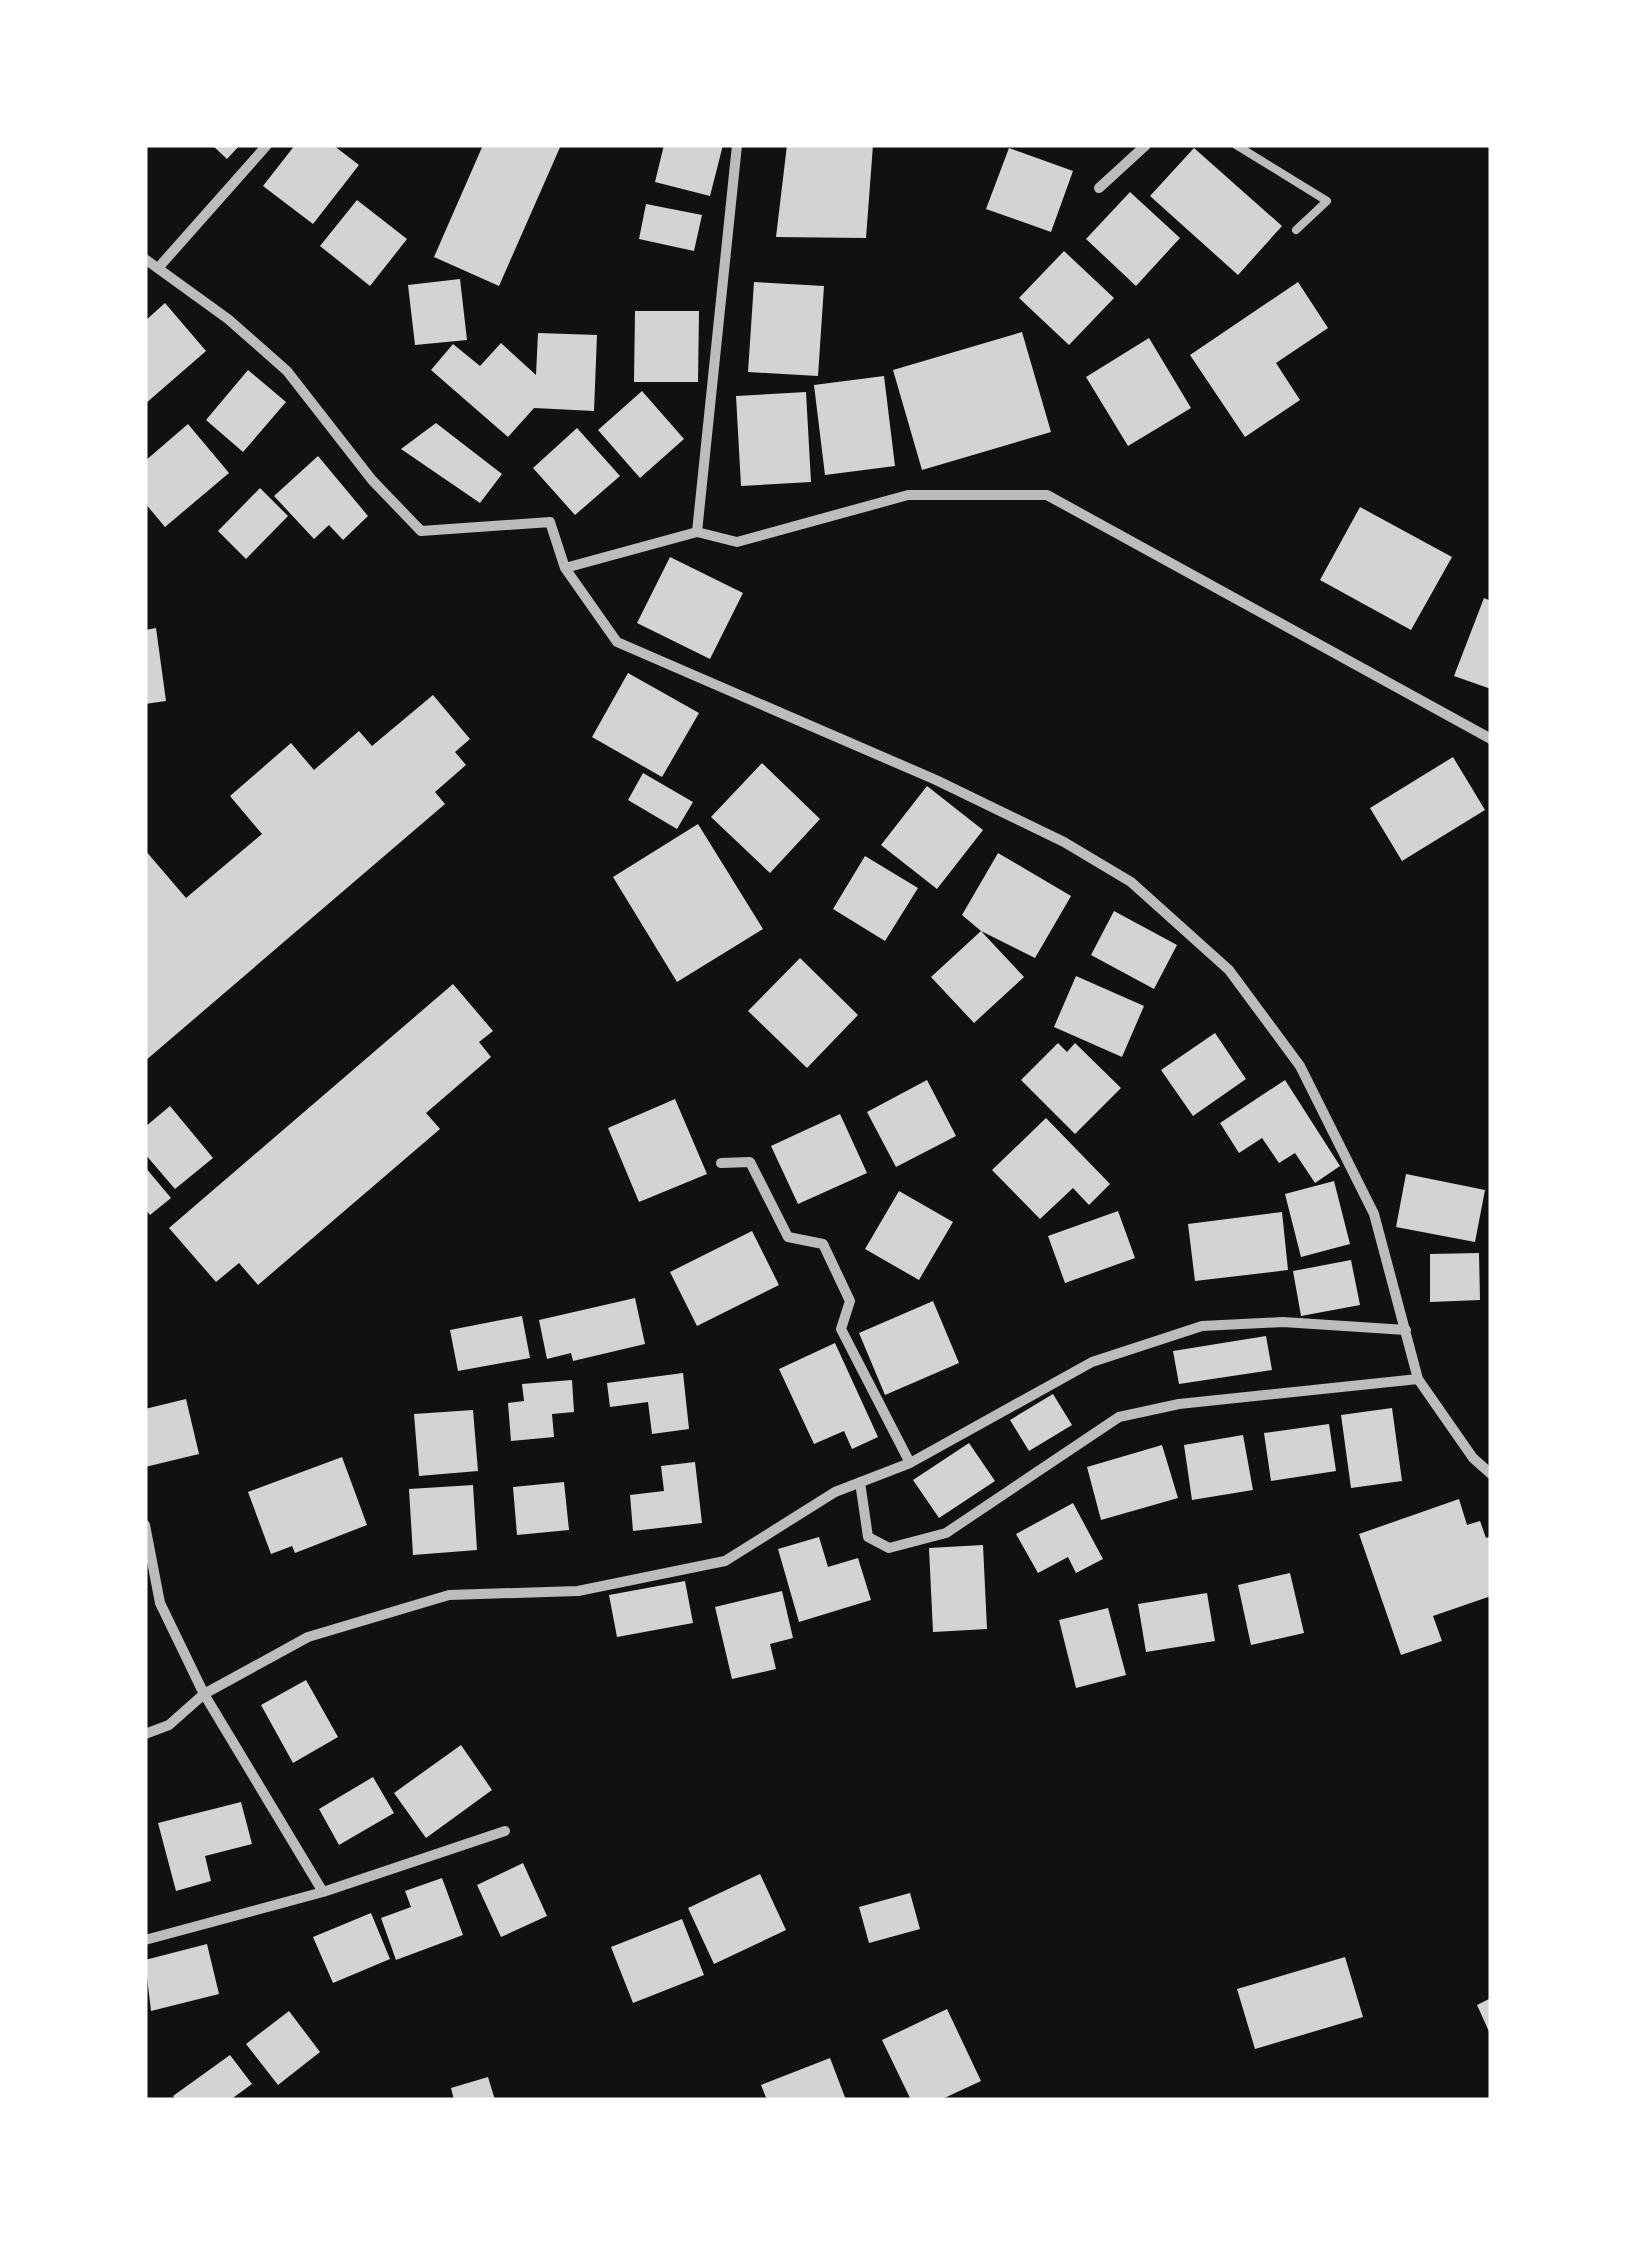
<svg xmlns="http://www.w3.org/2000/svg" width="1636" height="2245" font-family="'Playfair Display',serif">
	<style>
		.building { fill: #d3d3d3 }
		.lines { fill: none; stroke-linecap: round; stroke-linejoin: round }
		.service { stroke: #bcbcbc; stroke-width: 8 }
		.minor { stroke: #bcbcbc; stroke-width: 10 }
	</style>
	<rect width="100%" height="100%" fill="#111"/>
	<path class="building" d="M212,145H240L227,159Z
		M295,145H333L359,165L313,224L263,186Z
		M483,145H561L499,286L434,257Z
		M664,145H723L710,196L655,182Z
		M787,145H873L866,238L776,237Z
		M1009,148L1073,171L1051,232L986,209Z
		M1194,148L1282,226L1238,275L1150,196Z
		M1130,192L1180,238L1136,286L1086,239Z
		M357,200L407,239L370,286L320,246Z
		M646,204L702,215L694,251L639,239Z
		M1064,251L1114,298L1069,345L1019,298Z
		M460,279L467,340L415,345L408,285Z
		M754,282L824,286L818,376L748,372Z
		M1298,282L1328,328L1276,363L1300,400L1245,437L1190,355Z
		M165,303L206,351L145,404V321Z
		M635,311H699L698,382H634Z
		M1022,332L1051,432L922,470L893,370Z
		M538,333L597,335L594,411L534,408L508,437L431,370L453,344L480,366L501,343L536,375Z
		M1149,338L1191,408L1128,446L1086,377Z
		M248,370L286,402L243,452L206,420Z
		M884,376L895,466L825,475L814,385Z
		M642,391L684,439L640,478L598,430Z
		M806,392L811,482L741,486L736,396Z
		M436,423L502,474L480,503L401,449Z
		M188,424L229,473L165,527L145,503V461Z
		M577,428L620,476L575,515L533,468Z
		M318,456L368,516L343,540L329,525L314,539L274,496Z
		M260,488L288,516L246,559L218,531Z
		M1360,507L1452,557L1411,630L1320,580Z
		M670,557L743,593L710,659L637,623Z
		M1484,598L1491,601V689L1454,676Z
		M156,628L166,701L145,704V630Z
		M628,673L699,713L662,777L592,737Z
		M433,695L470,739L455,752L466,765L435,792L445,804L145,1061V850L186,898L262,834L230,796L291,743L314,770L359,731L372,746Z
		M1453,757L1485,810L1402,861L1370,808Z
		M762,763L820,819L770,873L711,817Z
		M643,773L693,802L677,829L628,800Z
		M927,786L983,830L937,889L881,845Z
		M698,824L763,929L677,982L613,877Z
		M998,853L1071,896L1035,958L981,931L962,915Z
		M865,856L918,888L885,941L833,909Z
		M1114,911L1177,945L1154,989L1091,955Z
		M981,931L1024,977L974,1023L931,977Z
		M800,958L858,1015L807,1068L748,1011Z
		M1076,976L1144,1006L1122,1057L1054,1027Z
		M453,984L493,1031L479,1042L491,1057L426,1113L440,1129L258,1285L239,1263L216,1282L169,1228Z
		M1215,1033L1246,1079L1193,1116L1161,1070Z
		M1058,1043L1067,1052L1075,1043L1121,1088L1075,1134L1021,1080Z
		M927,1080L956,1136L896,1167L867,1112Z
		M1285,1080L1340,1166L1315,1183L1295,1153L1279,1163L1262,1138L1239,1153L1220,1123Z
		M675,1099L707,1174L639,1202L608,1128Z
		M170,1106L213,1158L175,1189L145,1154V1127Z
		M840,1114L867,1173L798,1204L771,1146Z
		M1046,1118L1110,1184L1089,1205L1073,1188L1040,1219L992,1170Z
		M145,1167L171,1198L150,1215L145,1209Z
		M1406,1174L1485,1190L1475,1242L1396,1227Z
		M1334,1181L1350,1244L1301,1257L1285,1194Z
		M899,1191L953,1222L919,1280L865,1249Z
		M1118,1211L1135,1258L1065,1283L1048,1236Z
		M1282,1212L1288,1270L1195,1281L1188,1224Z
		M752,1231L779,1285L697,1326L670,1272Z
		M1479,1253L1480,1300L1430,1302V1254Z
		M1351,1260L1360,1305L1301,1316L1293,1271Z
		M635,1298L645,1344L573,1361L571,1353L547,1359L539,1320Z
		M933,1301L959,1363L885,1395L859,1333Z
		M522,1316L530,1358L458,1371L450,1330Z
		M1266,1336L1272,1370L1179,1384L1173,1351Z
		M835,1343L878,1437L852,1449L844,1431L814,1444L779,1369Z
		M683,1373L689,1429L652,1434L648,1402L610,1407L607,1383Z
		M572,1380L574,1412L552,1414L554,1437L511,1441L508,1403L524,1401L522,1384Z
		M1053,1394L1072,1425L1029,1451L1010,1420Z
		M186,1399L199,1454L145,1467V1409Z
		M1392,1408L1402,1481L1351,1488L1341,1415Z
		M473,1410L478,1471L419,1476L414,1414Z
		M1329,1424L1336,1471L1271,1481L1264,1433Z
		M1243,1435L1253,1490L1192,1500L1184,1445Z
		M969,1443L995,1481L939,1518L913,1480Z
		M1162,1445L1178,1498L1101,1520L1087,1467Z
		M342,1457L367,1525L295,1553L292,1546L271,1554L248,1492Z
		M695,1462L702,1523L633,1531L630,1495L664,1491L661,1466Z
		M564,1482L569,1530L517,1535L513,1487Z
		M473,1485L477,1550L413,1555L409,1489Z
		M1459,1499L1467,1525L1480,1521L1486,1538L1491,1536V1596L1433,1616L1442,1641L1401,1655L1359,1534Z
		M1073,1503L1103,1559L1076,1573L1068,1557L1038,1573L1016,1534Z
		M819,1537L828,1567L858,1558L871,1600L799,1622L778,1549Z
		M983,1545L987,1629L933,1632L929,1548Z
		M1290,1573L1304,1633L1251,1645L1238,1585Z
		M685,1581L693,1623L617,1637L609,1595Z
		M782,1591L793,1638L770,1644L776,1669L732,1679L715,1607Z
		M1207,1593L1215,1641L1146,1652L1138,1604Z
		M1108,1608L1126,1675L1076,1688L1059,1620Z
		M306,1680L338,1737L293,1763L261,1705Z
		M461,1745L492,1790L426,1838L394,1793Z
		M373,1777L394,1813L339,1845L319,1809Z
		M241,1802L252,1844L205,1856L211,1881L176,1891L158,1823Z
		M523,1863L547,1916L501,1937L477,1885Z
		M760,1874L786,1930L714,1964L688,1908Z
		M442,1878L463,1935L396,1960L381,1918L411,1907L405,1891Z
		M910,1893L920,1929L869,1943L859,1907Z
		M371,1913L390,1959L333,1983L313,1937Z
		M682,1919L704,1975L633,2003L611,1947Z
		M207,1944L219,1994L151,2011L145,1960Z
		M1345,1957L1363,2017L1255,2049L1237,1989Z
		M1491,1998V2036L1477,2005Z
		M947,2009L981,2081L940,2100H911L882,2040Z
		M289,2011L320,2052L278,2085L246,2044Z
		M230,2055L252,2084L230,2100H176L173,2096Z
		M830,2058L846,2100H767L761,2085Z
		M488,2077L495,2100H454L451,2088Z"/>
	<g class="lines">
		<path class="service" d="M1236,145L1327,201L1296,230"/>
		<path class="minor" d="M1099,188L1146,145
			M145,259L228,319L287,371L372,480L421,531L550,522L565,568L617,642L936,780L1064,842L1131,882L1229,970L1300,1066L1374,1214L1418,1379L1473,1458L1491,1474
			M159,267L267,145
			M697,532L737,145
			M565,568L697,532L737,542L908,495H1047L1491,739
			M721,1163L750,1162L788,1237L823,1244L850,1301L841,1329L910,1463
			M860,1482L868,1537L889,1548L946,1533L1119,1417L1179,1404L1418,1379
			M145,1525L160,1603L204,1694L323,1892
			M145,1734L169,1725L204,1694L308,1637L449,1595L578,1591L725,1561L835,1492L910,1463L1092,1362L1202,1326L1283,1322L1406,1330
			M145,1940L323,1892L505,1831"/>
	</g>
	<rect width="1636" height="2245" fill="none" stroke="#ffffff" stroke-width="295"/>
</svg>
